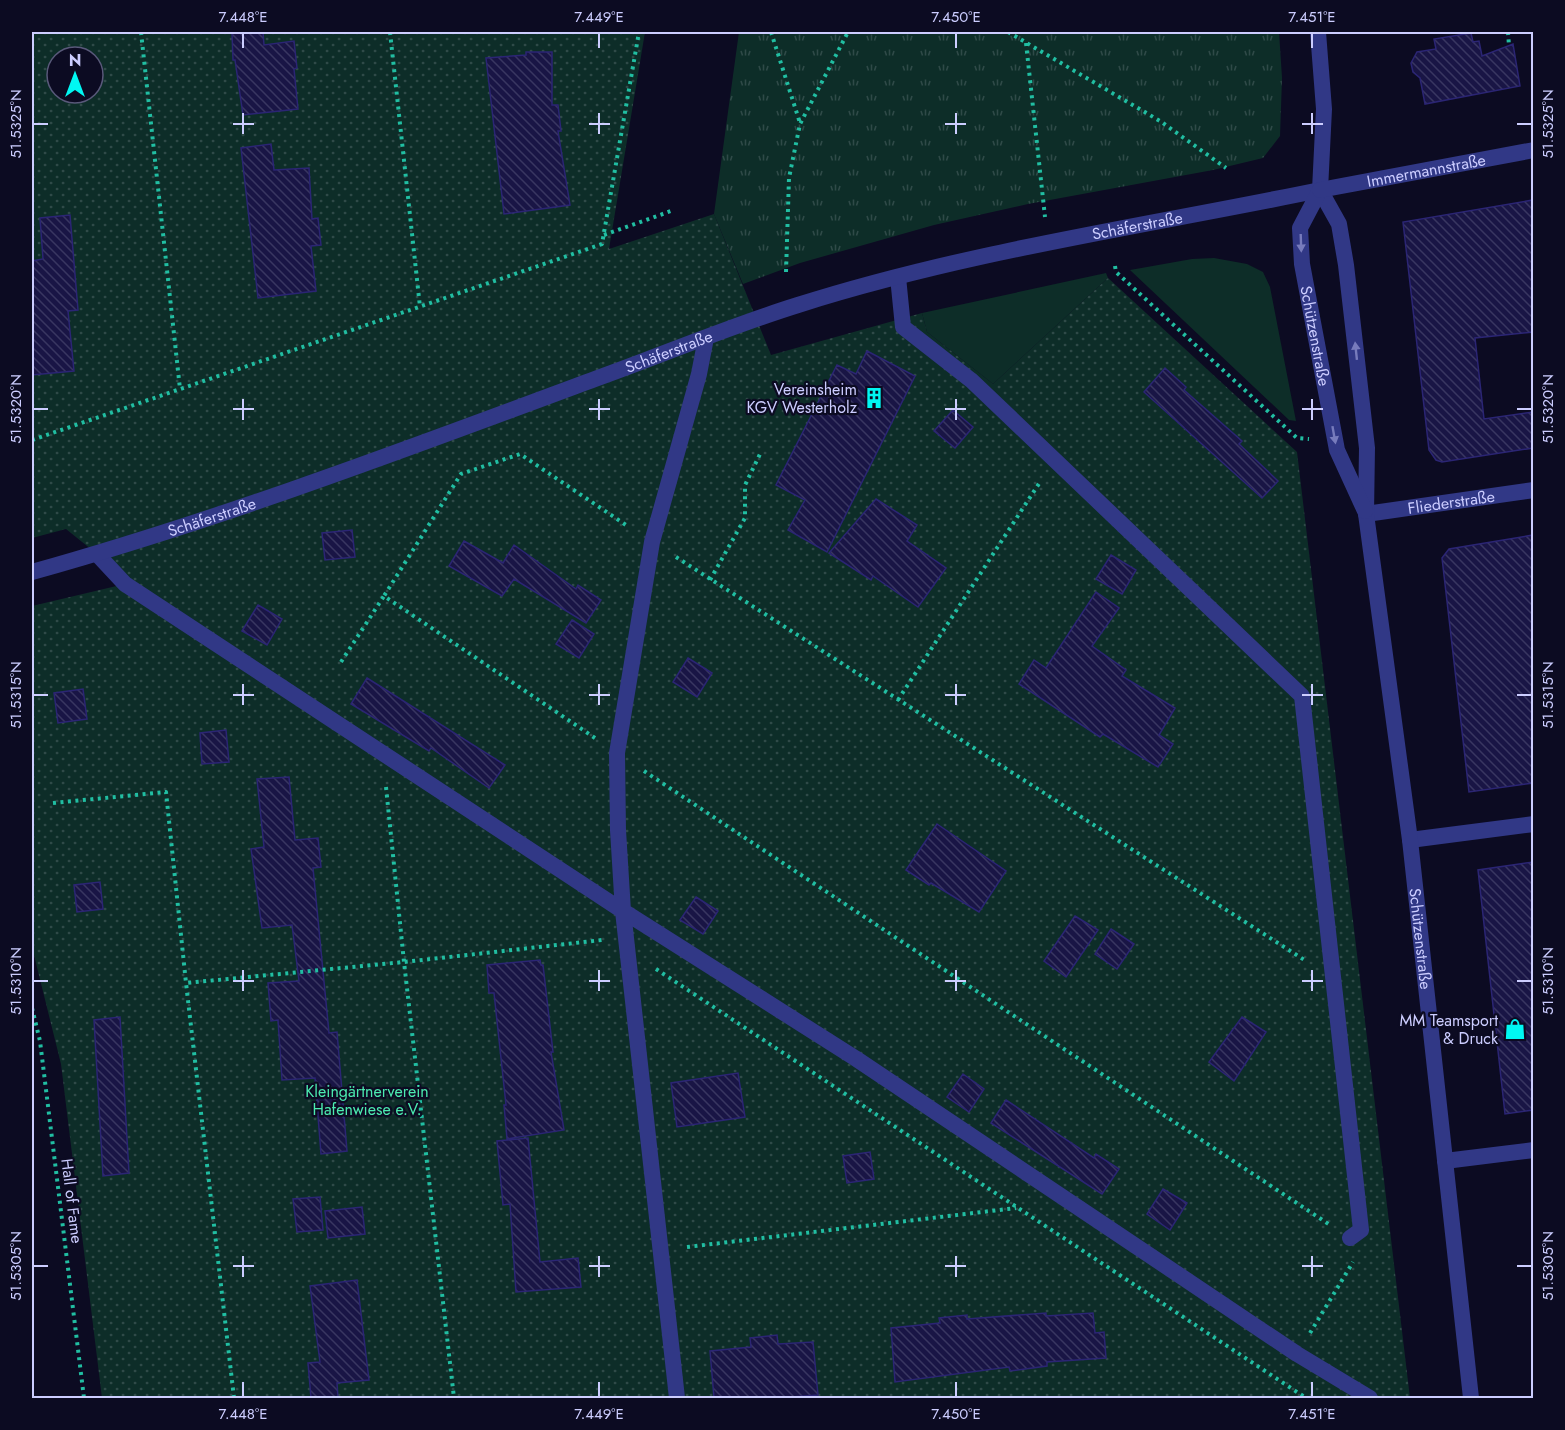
<svg xmlns="http://www.w3.org/2000/svg" width="1565" height="1430" font-family="Jost,sans-serif">
	<style>
		.grass { fill: #0d2d28 }
		.park { fill: url(#park-tufts) }
		.garden { fill: url(#garden-dots); fill-rule: evenodd }
		.building { fill: url(#building-back-hatch); stroke: #2b2574; stroke-width: 1.5 }
		.lines { fill: none; stroke-linecap: round; stroke-linejoin: round }
		.path { stroke: #21bea2; stroke-width: 4; stroke-dasharray: 3 4.5; stroke-linecap: butt }
		.service { stroke: #313886; stroke-width: 16 }
		.minor { stroke: #313886; stroke-width: 16 }
		.tertiary { stroke: #313886; stroke-width: 16 }
		.oneway { fill: #777bbc }
		.ticks { fill: none; stroke: #cccdff; stroke-width: 2 }
		.labels { text-anchor: middle; dominant-baseline: central; stroke-width: 4.5; stroke-linejoin: round; paint-order: stroke }
		.street-label { font-size: 16px; fill: #cccdff; stroke: #0c0b22 }
		.poi-label { font-size: 16px; fill: #cccdff; stroke: #0c0b22; text-anchor: end }
		.park-label { font-size: 16px; fill: #4cebb0; stroke: #0c0b22 }
		.neatline { fill: none; stroke: #cccdff; stroke-width: 2 }
		.ticks-label { font-size: 15px; text-anchor: middle; fill: #cccdff }
	</style>
	<defs>
		<pattern id="park-tufts" width="24" height="20" patternUnits="userSpaceOnUse" patternTransform="scale(1.5)"><rect width="24" height="20" fill="#0d2d28"/><path d="M3 7l-1-3M5 7V3M7 7l1-3M15 17l-1-3M17 17v-4M19 17l1-3" fill="none" stroke="#2f4a48"/></pattern>
		<pattern id="garden-dots" width="8" height="8" patternUnits="userSpaceOnUse" patternTransform="scale(1.5)"><rect width="8" height="8" fill="#0d2d28"/><path d="M2 2h.1M6 6h.1" fill="none" stroke="#2f4a48" stroke-width="1.8" stroke-linecap="round"/></pattern>
		<pattern id="building-back-hatch" width="6" height="6" patternUnits="userSpaceOnUse" patternTransform="scale(1.5)"><rect width="6" height="6" fill="#191545"/><path d="M-1 5l2 2M0 0l6 6M5-1l2 2" fill="none" stroke="#393661"/></pattern>
	</defs>
	<rect width="100%" height="100%" fill="#0c0b22"/>
	<path class="grass" d="M1214,258L1247,264L1263,272L1270,287L1296,421L1289,420L1130,270L1192,259Z
		M1106,273L1108,278L993,384L927,332L922,313Z"/>
	<path class="park" d="M739,32H1279L1282,78L1280,136L1263,158L1213,170L1028,204L934,225L800,263L743,284L714,214Z"/>
	<path class="garden" d="M32,32H645L609,249L714,214L771,355L922,313L927,332L993,384L1108,278L1297,452L1410,1398H102L61,1064L32,947V606L125,584L97,554L66,529L32,538ZM57,57H93V93H57Z"/>
	<path class="building" d="M263,32L264,45L294,41L297,68L294,69L298,109L243,115L235,60H233L232,33Z
		M1471,33L1473,42L1479,41L1482,56L1513,44L1520,86L1425,104L1420,78L1413,72L1411,63L1417,52L1436,49L1434,39Z
		M526,52H552V105H558L561,131H558L570,205L504,214L486,58L526,55Z
		M271,144L274,170L309,168L312,219L318,218L321,245L311,246L316,291L258,298L241,148Z
		M1533,200V332L1475,338L1484,419L1533,412V448L1442,462L1436,460L1429,450L1403,222Z
		M70,215L78,310L68,311L74,371L32,375V261L43,259L40,218Z
		M867,351L915,376L827,552L788,530L805,500L776,485L837,365L856,374Z
		M1165,368L1186,387L1184,390L1242,441L1239,444L1278,481L1262,498L1144,392Z
		M953,410L973,427L955,448L934,431Z
		M876,499L917,525L907,541L946,568L918,607L873,576L871,580L829,553Z
		M352,530L355,557L325,560L322,533Z
		M1533,535V783L1469,792L1442,558L1449,549Z
		M464,541L503,563L514,545L576,589L578,585L601,600L586,623L514,579L502,596L449,566Z
		M1111,555L1136,570L1122,594L1096,579Z
		M1096,592L1119,608L1092,646L1126,670L1122,676L1175,708L1159,735L1173,744L1158,767L1103,734L1100,737L1019,684L1034,660L1046,668Z
		M258,605L282,619L267,645L242,631Z
		M572,620L594,634L579,658L556,644Z
		M688,658L712,673L697,697L673,682Z
		M367,678L505,765L489,788L431,748L429,751L351,704Z
		M83,689L87,719L58,723L54,693Z
		M226,730L229,762L202,764L200,733Z
		M289,777L295,840L318,838L321,867L313,868L329,1033L337,1032L347,1151L321,1154L315,1078L282,1080L278,1020L271,1021L268,983L299,981L292,925L262,928L251,849L264,847L257,779Z
		M937,824L1006,871L979,912L931,883L929,885L906,870Z
		M1533,862V1110L1505,1114L1478,870Z
		M100,882L103,909L77,912L74,885Z
		M696,897L718,911L703,934L680,920Z
		M1075,916L1098,930L1066,977L1044,961Z
		M1111,929L1134,944L1117,969L1095,954Z
		M540,960L541,965H543L553,1052H551L564,1130L507,1139L504,1105H506L494,993H489L487,965Z
		M120,1017L129,1173L103,1176L94,1020Z
		M1242,1017L1266,1032L1234,1081L1209,1062Z
		M738,1073L745,1117L677,1127L671,1083Z
		M963,1074L984,1089L969,1112L947,1097Z
		M1006,1100L1094,1158L1096,1154L1119,1169L1102,1194L991,1123Z
		M528,1138L540,1262L578,1258L581,1287L516,1292L510,1204L503,1205L497,1141Z
		M870,1152L874,1179L847,1183L843,1156Z
		M1163,1189L1187,1203L1170,1230L1147,1214Z
		M320,1197L323,1230L297,1232L293,1199Z
		M362,1207L365,1234L328,1238L325,1211Z
		M357,1280L369,1380L337,1383L338,1398H311L308,1363L320,1362L310,1286Z
		M1046,1313V1316L1093,1313L1095,1333L1104,1332L1106,1358L1047,1362V1366L1010,1371L1009,1367L895,1382L891,1328L940,1323L939,1318L967,1315V1319Z
		M777,1335L778,1344L813,1342L818,1395L779,1398H714L710,1351L751,1347L750,1338Z"/>
	<g class="lines">
		<path class="path" d="M141,32L180,389
			M390,32L420,307
			M771,32L800,123
			M1008,32L1160,121L1226,168
			M1508,32L1509,46
			M1026,43L1045,217
			M604,235L671,211
			M1115,266L1116,272L1297,438L1309,439
			M786,272L789,178L800,124L848,32
			M32,440L602,244L639,32
			M676,557L1306,961
			M710,580L745,518V485L760,454
			M341,662L384,596
			M898,700L1040,482
			M595,738L384,596L461,474L520,454L629,527
			M644,771L1330,1225
			M386,787L404,962L454,1398
			M53,803L166,792L186,983
			M656,969L1306,1398
			M32,1008L40,1041L84,1398
			M687,1247L1016,1208
			M1310,1333L1353,1262
			M234,1398L186,983L404,962L602,940"/>
		<path class="service" d="M898,277L903,327L972,381L1302,696L1361,1230L1350,1238
			M97,554L125,584L623,911L855,1058L1297,1354L1370,1398
			M677,1398L623,911L618,830L617,753L652,542L699,374L706,338"/>
		<g class="minor">
			<path id="s1" d="M1366,514L1534,490"/>
			<path id="s2" d="M32,572C222,519 409,448 595,379C662,355 730,326 798,305C968,251 1146,226 1320,190L1324,109L1318,32"/>
			<path d="M1410,840L1534,824"/>
			<path d="M1445,1161L1534,1150"/>
		</g>
		<g class="tertiary">
			<path id="s3" d="M1320,190L1339,224L1346,265L1367,448L1366,514L1410,840L1471,1398"/>
			<path id="s4" d="M1320,190L1300,228L1302,264L1337,450L1365,511"/>
			<path id="s5" d="M1320,190L1534,150"/>
		</g>
	</g>
	<defs><path id="oneway-solid" d="M-6-.8H1V-3.2L6.5 0L1 3.2V.8H-6Z" transform="scale(1.5)"/></defs>
	<g class="oneway">
		<use href="#oneway-solid" transform="translate(1301 243) rotate(88)"/>
		<use href="#oneway-solid" transform="translate(1356 351) rotate(-96)"/>
		<use href="#oneway-solid" transform="translate(1334 435) rotate(80)"/>
	</g>
	<path class="ticks" d="M243,33V48M599,33V48M956,33V48M1312,33V48M243,113V134M599,113V134M956,113V134M1312,113V134M33,124H48M233,124H254M589,124H610M945,124H966M1302,124H1323M1517,124H1532M243,399V420M599,399V420M956,399V420M1312,399V420M33,409H48M233,409H254M589,409H610M945,409H966M1302,409H1323M1517,409H1532M243,684V705M599,684V705M956,684V705M1312,684V705M33,695H48M233,695H254M589,695H610M945,695H966M1302,695H1323M1517,695H1532M243,970V991M599,970V991M956,970V991M1312,970V991M33,981H48M233,981H254M589,981H610M945,981H966M1302,981H1323M1517,981H1532M243,1256V1277M599,1256V1277M956,1256V1277M1312,1256V1277M33,1266H48M233,1266H254M589,1266H610M945,1266H966M1302,1266H1323M1517,1266H1532M243,1382V1397M599,1382V1397M956,1382V1397M1312,1382V1397"/>
	<defs>
		<symbol id="building-bare" viewBox="-9 -9 18 18"><path d="M-4-6H4V6H1V3H-1V6H-4ZM-2.5-4.3h1.7v1.8h-1.7ZM.8-4.3h1.7v1.8H.8ZM-2.5-1h1.7V.8h-1.7ZM.8-1h1.7V.8H.8Z" fill="#00f7f2" stroke="#0c0b22" stroke-width="2.5" paint-order="stroke"/></symbol>
		<symbol id="shop-bare" viewBox="-9 -9 18 18"><path d="M-5-2.5h2.3a2.7 3.5 0 0 1 5.4 0H5L5.5 6h-11ZM-1.5-2.5h3a1.5 2.3 0 0 0-3 0Z" fill="#00f7f2" stroke="#0c0b22" stroke-width="2.5" paint-order="stroke"/></symbol>
	</defs>
	<g fill-rule="evenodd">
		<use href="#building-bare" x="859" y="383" width="30" height="30"/>
		<use href="#shop-bare" x="1500" y="1014" width="30" height="30"/>
	</g>
	<g class="labels">
		<g class="street-label">
			<text stroke="none"><textPath href="#s5" startOffset="108">Immermannstraße</textPath></text>
			<text stroke="none"><textPath href="#s2" startOffset="1160">Schäferstraße</textPath></text>
			<text stroke="none"><textPath href="#s4" startOffset="152">Schützenstraße</textPath></text>
			<text stroke="none"><textPath href="#s2" startOffset="674">Schäferstraße</textPath></text>
			<text stroke="none"><textPath href="#s1" startOffset="86">Fliederstraße</textPath></text>
			<text stroke="none"><textPath href="#s2" startOffset="188">Schäferstraße</textPath></text>
			<text stroke="none"><textPath href="#s3" startOffset="759">Schützenstraße</textPath></text>
			<text transform="translate(72 1201) rotate(83)">Hall of Fame</text>
		</g>
		<g class="poi-label">
			<text x="857" y="389">Vereinsheim<tspan x="857" dy="18">KGV Westerholz</tspan></text>
			<text x="1498" y="1020">MM Teamsport<tspan x="1498" dy="18">&amp; Druck</tspan></text>
		</g>
		<g class="park-label">
			<text x="367" y="1091">Kleingärtnerverein<tspan x="367" dy="18">Hafenwiese e.V.</tspan></text>
		</g>
	</g>
	<rect width="1565" height="1430" fill="none" stroke="#0c0b22" stroke-width="66"/>
	<g transform="translate(75 75)"><circle r="28" fill="#0c0b22" stroke="#59597a" stroke-width="1.5"/>
	<path d="M0-4.5L10 22L0 15L-10 22Z" fill="#00f7f2"/>
	<text y="-9" font-size="16" font-weight="bold" text-anchor="middle" fill="#cccdff">N</text>
	</g>
	<rect x="33" y="33" width="1499" height="1364" class="neatline"/>
	<g class="ticks-label">
		<text x="243" y="22">7.448°E</text>
		<text x="599" y="22">7.449°E</text>
		<text x="956" y="22">7.450°E</text>
		<text x="1312" y="22">7.451°E</text>
		<text transform="translate(16 124) rotate(-90)" y="5">51.5325°N</text>
		<text transform="translate(1548 124) rotate(-90)" y="5">51.5325°N</text>
		<text transform="translate(16 409) rotate(-90)" y="5">51.5320°N</text>
		<text transform="translate(1548 409) rotate(-90)" y="5">51.5320°N</text>
		<text transform="translate(16 695) rotate(-90)" y="5">51.5315°N</text>
		<text transform="translate(1548 695) rotate(-90)" y="5">51.5315°N</text>
		<text transform="translate(16 981) rotate(-90)" y="5">51.5310°N</text>
		<text transform="translate(1548 981) rotate(-90)" y="5">51.5310°N</text>
		<text transform="translate(16 1266) rotate(-90)" y="5">51.5305°N</text>
		<text transform="translate(1548 1266) rotate(-90)" y="5">51.5305°N</text>
		<text x="243" y="1419">7.448°E</text>
		<text x="599" y="1419">7.449°E</text>
		<text x="956" y="1419">7.450°E</text>
		<text x="1312" y="1419">7.451°E</text>
	</g>
</svg>
